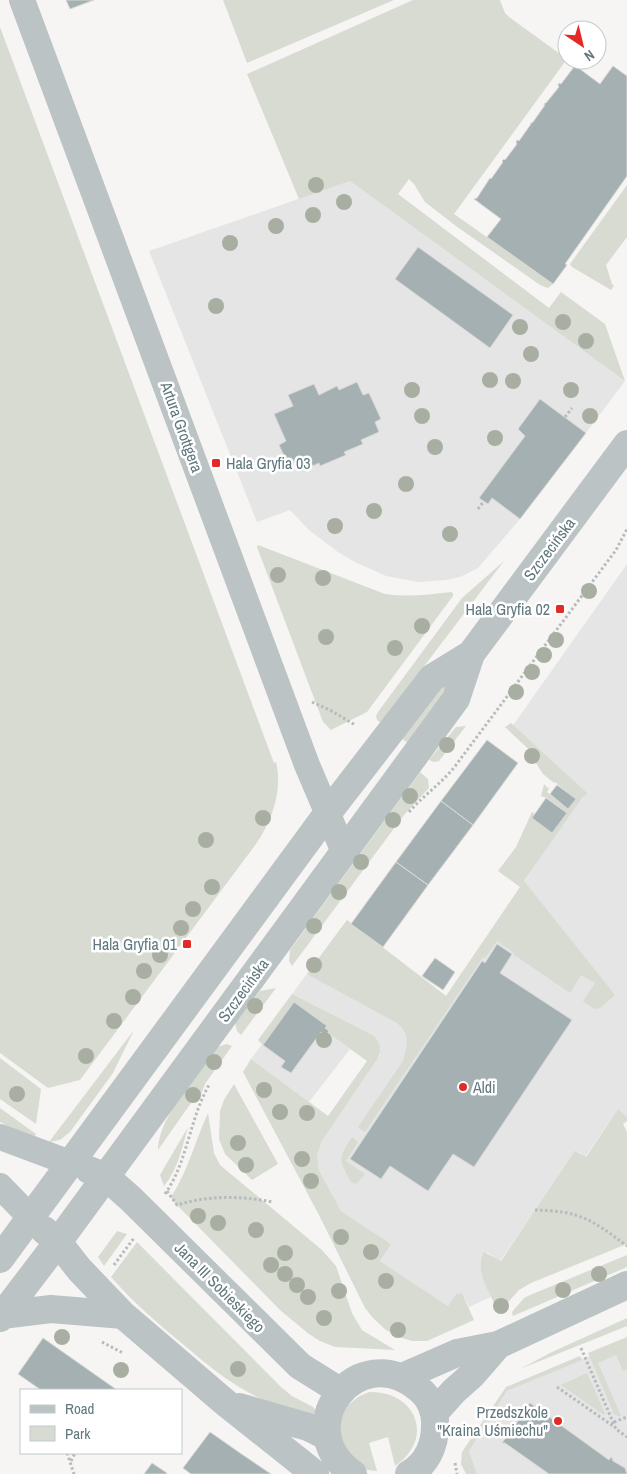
<svg xmlns="http://www.w3.org/2000/svg" width="627" height="1474" font-family="'Archivo Narrow',sans-serif">
	<style>
		.built { fill: #e4e5e4 }
		.green { fill: #d7dbd2 }
		.building { fill: #a4b0b2; stroke: #d8d7d5 }
		.lines { fill: none; stroke-linecap: round; stroke-linejoin: round }
		.path { stroke: #b7bbbd; stroke-width: 3; stroke-dasharray: 2.5 2.5; stroke-linecap: butt }
		.minor { stroke: #bcc3c5; stroke-width: 26 }
		.tertiary { stroke: #bcc3c5; stroke-width: 28 }
		.tree { fill: #a8afa2 }
		.poi-dot { fill: #e22a27; stroke: #fff; stroke-width: 2 }
		.labels { text-anchor: middle; dominant-baseline: central; stroke-width: 5; stroke-linejoin: round; paint-order: stroke }
		.street-label { font-size: 16px; fill: #61787e; stroke: #fff }
		.poi-label { font-size: 16px; fill: #61787e; stroke: #fff; text-anchor: end }
	</style>
	<rect width="100%" height="100%" fill="#f6f5f3"/>
	<path class="built" d="M350,181L625,381L586,433L540,399L518,429L525,436L480,498L488,504L492,498L520,519L478,568L460,577L447,580L418,582L386,576L355,562L338,552L309,530L290,510L257,522L149,251Z
		M627,564V1117L618,1109L585,1157L577,1151L500,1261L486,1252L482,1275L491,1297L469,1307L462,1293L456,1294L448,1306L380,1261L391,1244L341,1211L319,1170L317,1155L322,1141L378,1058L380,1055L376,1038L292,994L347,920L446,996L581,798L509,731Z
		M294,1002L329,1031L328,1033L350,1049L309,1102L251,1059Z
		M627,1340V1474H477L469,1451L507,1391Z"/>
	<path class="green" d="M223,0H394L247,63Z
		M413,0H500L505,13L509,17L567,59L454,214L553,284L548,288L540,285L456,226L425,202L414,184L409,179L398,194L549,308L561,292L605,324L625,381L350,181L299,199L247,74Z
		M0,27L274,763L276,762C283,790 272,821 256,844L80,1080L48,1088L0,1053Z
		M627,185V237L606,265L612,284L614,286L611,290L572,267L570,264Z
		M258,545L385,594C408,597 428,595 451,592L453,593V596L367,712L331,730L323,722L257,547Z
		M504,561L381,723L377,720L376,716L378,712L462,598Z
		M455,671L458,673L408,743L402,739Z
		M511,723L587,793L585,796L584,795L524,881L615,995L600,1008L594,1009L583,1001L595,983L581,975L570,993L513,954V952L497,941L485,958L483,957L365,1132L358,1127L403,1061C407,1046 411,1034 397,1023L307,974L347,920L446,996L520,887L498,871L516,847L532,812L535,814L532,818L552,833L567,813L547,798L541,796L544,784L549,789L547,792L568,808L575,799L555,782L554,783L543,774L536,763L534,754L505,727Z
		M466,726L439,761L434,762L429,760L456,727Z
		M420,772L428,779L429,788L404,815L292,966L289,961L290,950Z
		M276,988L241,1035L237,1031L235,1023L260,991Z
		M292,994L374,1036C380,1042 382,1050 378,1058L322,1141L317,1155L319,1170L341,1211L391,1244L380,1261L448,1306L456,1294L462,1293L474,1320L427,1341H412L399,1337L386,1330L373,1318L365,1308L320,1217L243,1072L251,1059L328,1116L367,1061L328,1033L329,1031L294,1002L263,1045L258,1040Z
		M134,1030L113,1073L70,1132L60,1140L49,1142Z
		M227,1044L232,1046L205,1084L200,1097L191,1103L158,1150C158,1118 198,1073 217,1047Z
		M0,1058L41,1089L36,1124L0,1099Z
		M234,1084L278,1164L252,1180L225,1154L219,1139L220,1111L224,1100Z
		M0,1108L36,1134L33,1139L0,1122Z
		M618,1109L627,1117V1121L623,1124L627,1132V1244L531,1283L519,1290L502,1309L498,1310L495,1305C487,1287 475,1271 484,1252L501,1261L575,1151L586,1157Z
		M208,1113L214,1153L220,1165L322,1250L336,1266L352,1313L362,1330L395,1350L335,1347L320,1341L309,1334L281,1311L174,1202L171,1197C188,1171 195,1141 208,1113Z
		M188,1127C182,1148 178,1169 164,1186L160,1175Z
		M352,1137L358,1142L346,1161L365,1174L356,1184L351,1182C339,1159 337,1160 352,1137Z
		M117,1231L127,1234L104,1266L98,1257Z
		M137,1242L281,1387L292,1396L313,1407L316,1411L312,1416C293,1410 273,1405 255,1396C228,1382 206,1364 184,1345C158,1324 133,1302 111,1277Z
		M627,1255V1267L513,1316L512,1312L524,1298L530,1295Z
		M627,1318V1326L520,1369L552,1352Z
		M627,1337V1369L623,1371L616,1355L598,1363L621,1416H618L614,1414L588,1353Z
		M580,1356L582,1360L507,1391L469,1451L477,1474H466L461,1464L462,1452L506,1387Z
		M587,1373L605,1413L604,1415L561,1385Z
		M369,1392C417,1391 435,1439 395,1466L388,1437L369,1443L377,1471L368,1470L355,1464L339,1443L340,1416L348,1405L358,1397Z"/>
	<path class="building" d="M66,0H94L70,9Z
		M573,64L600,84L613,66L627,76V176L565,264L567,265L553,284L487,237L501,219L474,199L477,198L490,178L491,179L503,162L502,161L504,159L505,160L517,144L516,142L517,140L519,141L531,124H530L533,122L545,105H544L545,103H546L559,87L558,85L559,83L561,84L574,67L572,66Z
		M418,247L513,315L490,348L395,279Z
		M357,382L363,395L369,393L381,419L375,422L379,432L361,440L363,444L344,452L346,455L320,466L319,463L300,472L296,463L289,466L279,445L286,441L274,414L293,406L288,395L314,384L319,395L337,386L339,390Z
		M540,399L586,433L520,519L492,498L488,504L479,498L525,436L518,429Z
		M487,740L518,763L473,825L441,801Z
		M557,785L576,799L568,809L550,794Z
		M546,798L567,813L552,833L532,818Z
		M441,801L473,825L428,885L396,862Z
		M396,862L428,885L383,947L351,924Z
		M497,944L512,954L500,973L572,1020L474,1167L453,1154L428,1191L390,1166L381,1179L350,1159L482,961L485,963Z
		M435,958L455,972L443,990L422,976Z
		M294,1002L327,1026L325,1028L329,1031L326,1035L321,1032L291,1073L281,1067L285,1061L263,1045Z
		M43,1338L117,1390H41L18,1374Z
		M530,1403L609,1460L611,1457L612,1458L613,1461L625,1468L627,1474H549L505,1443H502L529,1406L528,1405Z
		M210,1432L240,1453L271,1474H191L183,1468Z
		M152,1463L167,1473L166,1474H144Z"/>
	<g class="lines">
		<path class="path" d="M565,417L572,408
			M478,509L484,501
			M312,702L330,710L355,725
			M409,812C424,795 442,783 456,765L616,550L627,529
			M167,1191L177,1205C209,1195 241,1196 273,1202
			M165,1194C188,1161 189,1120 209,1085
			M535,1210C581,1211 592,1220 627,1246
			M114,1265L134,1238
			M102,1342L123,1353
			M581,1348L616,1429L627,1437
			M557,1387L616,1428
			M614,1422L627,1417
			M67,1453L74,1474
			M71,1461L75,1453
			M455,1463L457,1474"/>
		<path class="minor" d="M22,0L307,765L344,852
			M0,1137L70,1163
			M0,1186L30,1217"/>
		<path class="tertiary" d="M89,1170L105,1176L131,1199L300,1366L340,1391
			M44,1230L58,1242L79,1269L123,1315L227,1404L315,1474
			M0,1259L327,814L432,678L471,654
			M2,1315L51,1309L123,1315
			M0,1318L58,1242L456,699L471,654L627,444
			M402,1377L457,1353L498,1345L627,1285
			M239,1407L308,1427L326,1436
			M435,1412L454,1391L472,1375L498,1345
			M353,1474C287,1427 359,1337 419,1389C430,1398 436,1412 435,1426C435,1445 427,1464 409,1474"/>
	</g>
	<g class="tree">
		<circle cx="316" cy="185" r="8"/>
		<circle cx="344" cy="202" r="8"/>
		<circle cx="313" cy="215" r="8"/>
		<circle cx="276" cy="226" r="8"/>
		<circle cx="230" cy="243" r="8"/>
		<circle cx="216" cy="306" r="8"/>
		<circle cx="563" cy="322" r="8"/>
		<circle cx="520" cy="327" r="8"/>
		<circle cx="586" cy="341" r="8"/>
		<circle cx="531" cy="354" r="8"/>
		<circle cx="490" cy="380" r="8"/>
		<circle cx="513" cy="381" r="8"/>
		<circle cx="412" cy="390" r="8"/>
		<circle cx="571" cy="390" r="8"/>
		<circle cx="422" cy="416" r="8"/>
		<circle cx="590" cy="416" r="8"/>
		<circle cx="495" cy="438" r="8"/>
		<circle cx="435" cy="447" r="8"/>
		<circle cx="406" cy="484" r="8"/>
		<circle cx="374" cy="511" r="8"/>
		<circle cx="335" cy="526" r="8"/>
		<circle cx="450" cy="534" r="8"/>
		<circle cx="278" cy="575" r="8"/>
		<circle cx="323" cy="578" r="8"/>
		<circle cx="589" cy="591" r="8"/>
		<circle cx="422" cy="626" r="8"/>
		<circle cx="326" cy="637" r="8"/>
		<circle cx="556" cy="640" r="8"/>
		<circle cx="395" cy="648" r="8"/>
		<circle cx="544" cy="655" r="8"/>
		<circle cx="532" cy="672" r="8"/>
		<circle cx="516" cy="692" r="8"/>
		<circle cx="447" cy="745" r="8"/>
		<circle cx="532" cy="756" r="8"/>
		<circle cx="410" cy="796" r="8"/>
		<circle cx="263" cy="818" r="8"/>
		<circle cx="393" cy="820" r="8"/>
		<circle cx="206" cy="840" r="8"/>
		<circle cx="361" cy="862" r="8"/>
		<circle cx="212" cy="887" r="8"/>
		<circle cx="339" cy="892" r="8"/>
		<circle cx="193" cy="909" r="8"/>
		<circle cx="314" cy="926" r="8"/>
		<circle cx="181" cy="928" r="8"/>
		<circle cx="160" cy="955" r="8"/>
		<circle cx="314" cy="965" r="8"/>
		<circle cx="144" cy="971" r="8"/>
		<circle cx="133" cy="997" r="8"/>
		<circle cx="255" cy="1006" r="8"/>
		<circle cx="114" cy="1021" r="8"/>
		<circle cx="324" cy="1040" r="8"/>
		<circle cx="86" cy="1056" r="8"/>
		<circle cx="214" cy="1062" r="8"/>
		<circle cx="264" cy="1090" r="8"/>
		<circle cx="17" cy="1094" r="8"/>
		<circle cx="193" cy="1095" r="8"/>
		<circle cx="280" cy="1112" r="8"/>
		<circle cx="307" cy="1113" r="8"/>
		<circle cx="238" cy="1143" r="8"/>
		<circle cx="302" cy="1159" r="8"/>
		<circle cx="246" cy="1165" r="8"/>
		<circle cx="311" cy="1181" r="8"/>
		<circle cx="198" cy="1216" r="8"/>
		<circle cx="218" cy="1223" r="8"/>
		<circle cx="256" cy="1230" r="8"/>
		<circle cx="341" cy="1237" r="8"/>
		<circle cx="371" cy="1252" r="8"/>
		<circle cx="285" cy="1253" r="8"/>
		<circle cx="271" cy="1265" r="8"/>
		<circle cx="285" cy="1274" r="8"/>
		<circle cx="599" cy="1274" r="8"/>
		<circle cx="386" cy="1281" r="8"/>
		<circle cx="297" cy="1285" r="8"/>
		<circle cx="563" cy="1290" r="8"/>
		<circle cx="339" cy="1291" r="8"/>
		<circle cx="308" cy="1297" r="8"/>
		<circle cx="501" cy="1306" r="8"/>
		<circle cx="324" cy="1318" r="8"/>
		<circle cx="398" cy="1330" r="8"/>
		<circle cx="62" cy="1337" r="8"/>
		<circle cx="238" cy="1369" r="8"/>
		<circle cx="121" cy="1370" r="8"/>
	</g>
	<g class="poi-dot">
		<rect x="211" y="458" width="10" height="10" rx="2.5"/>
		<rect x="555" y="604" width="10" height="10" rx="2.5"/>
		<rect x="182" y="939" width="10" height="10" rx="2.5"/>
		<circle cx="463" cy="1087" r="5"/>
		<circle cx="558" cy="1421" r="5"/>
	</g>
	<g class="labels">
		<g class="street-label">
			<text transform="translate(182 427) rotate(70)">Artura Grottgera</text>
			<text transform="translate(549 549) rotate(-53)">Szczecińska</text>
			<text transform="translate(243 990) rotate(-54)">Szczecińska</text>
			<text transform="translate(220 1287) rotate(45)">Jana III Sobieskiego</text>
		</g>
		<g class="poi-label">
			<text x="226" y="463" text-anchor="start">Hala Gryfia 03</text>
			<text x="550" y="609">Hala Gryfia 02</text>
			<text x="177" y="944">Hala Gryfia 01</text>
			<text x="473" y="1087" text-anchor="start">Aldi</text>
			<text x="548" y="1412">Przedszkole<tspan x="548" dy="18">"Kraina Uśmiechu"</tspan></text>
		</g>
	</g>
	<rect x="20" y="1389" width="162" height="65" fill="#ffffff" stroke="#c0c9cb"/>
	<rect x="30" y="1405" width="25" height="8" fill="#bcc3c5" stroke="#c0c9cb"/>
	<text x="65" y="1414" font-size="15" fill="#61787e">Road</text>
	<rect x="30" y="1426" width="25" height="15" fill="#d7dbd2" stroke="#c0c9cb"/>
	<text x="65" y="1439" font-size="15" fill="#61787e">Park</text>
	<g transform="translate(582 45) rotate(145)"><circle r="24" fill="#ffffff" stroke="#c0c9cb"/>
	<path d="M0-4L9 19L0 12L-9 19Z" fill="#e22a27"/>
	<text y="-8" font-size="14" font-weight="bold" text-anchor="middle" fill="#61787e">N</text>
	</g>
</svg>
